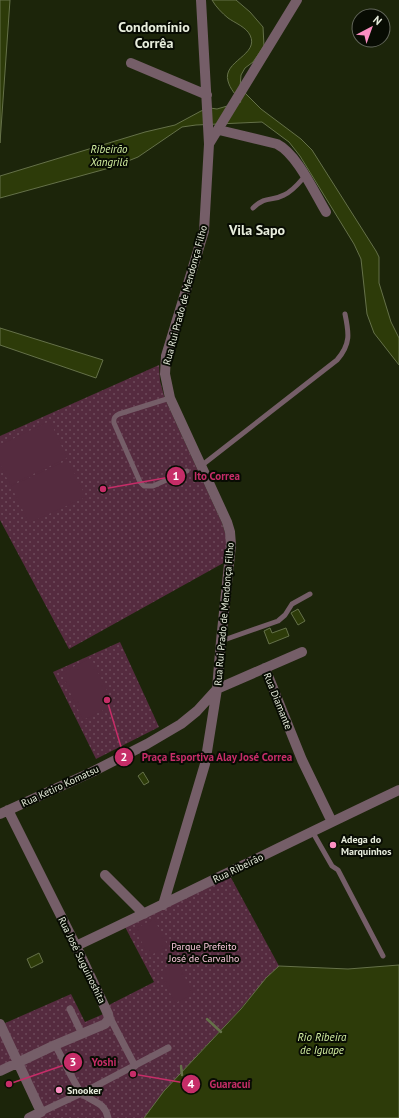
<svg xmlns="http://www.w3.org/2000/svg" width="399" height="1118" font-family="'PT Sans',sans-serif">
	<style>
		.green { fill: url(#green-dots) }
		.pitch { fill: #552b3f }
		.water { fill: #2d3b09; stroke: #657149 }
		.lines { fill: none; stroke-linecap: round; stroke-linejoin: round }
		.stream { stroke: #657149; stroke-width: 2.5 }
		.service { stroke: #755e68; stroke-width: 5 }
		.pedestrian { stroke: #755e68; stroke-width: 7 }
		.minor { stroke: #755e68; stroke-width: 10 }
		.poi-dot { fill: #fc8fc2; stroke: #080c03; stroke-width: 1.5 }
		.labels { text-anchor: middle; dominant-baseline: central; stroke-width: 4; stroke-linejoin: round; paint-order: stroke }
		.street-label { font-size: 10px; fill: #e8eedd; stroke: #080c03 }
		.poi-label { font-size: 10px; font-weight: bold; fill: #e8eedd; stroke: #080c03; text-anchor: start }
		.park-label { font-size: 10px; fill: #f8c6db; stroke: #080c03 }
		.water-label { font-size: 11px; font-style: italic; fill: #d3efa2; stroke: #080c03 }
		.district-label { font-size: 14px; font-weight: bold; fill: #e8eedd; stroke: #080c03 }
		.leader { fill: none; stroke: #c62d68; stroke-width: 1.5 }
		.callout-dot { fill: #c62d68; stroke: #080c03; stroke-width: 1.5 }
		.mark-label { font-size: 12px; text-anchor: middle; font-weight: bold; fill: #fff }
		.callout-label { font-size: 11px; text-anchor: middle; font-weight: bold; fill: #c62d68; stroke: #080c03; stroke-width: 4; stroke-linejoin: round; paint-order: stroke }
	</style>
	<defs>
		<pattern id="green-dots" width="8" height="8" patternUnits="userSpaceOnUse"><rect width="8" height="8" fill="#552b3f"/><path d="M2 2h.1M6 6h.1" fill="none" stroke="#6d4a5a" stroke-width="1.8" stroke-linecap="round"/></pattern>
	</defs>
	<rect width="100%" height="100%" fill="#1c250a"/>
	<path class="green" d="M159,365L160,381L165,399L222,523L226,536L227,561L69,649L0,520V436Z
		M120,642L159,727L96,759L53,672Z
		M229,874L279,966C263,981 250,998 236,1014C204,1048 172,1081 144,1118H33L44,1112L21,1065L0,1067V1036L3,1024L71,994L85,1022L108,1012L105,1007L154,982L124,925Z"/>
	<path class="pitch" d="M50,421L67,458L10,485L0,464V445Z
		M68,460L86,497L29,523L11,486Z
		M91,658L114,705L83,720L61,673Z
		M154,919L168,946L149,956L135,929Z
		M178,963L193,994L175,1003L160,972Z"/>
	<path class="water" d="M0,0H10L0,143Z
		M212,0H236L250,12L263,27L264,46L253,62L245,68L241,75L240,87L246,94L261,109L301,139L312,150L376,251L379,257V283L391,322L399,338V365L374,333L367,314L361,259L354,244L300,156L289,142L262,122L196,125L182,127L138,157L113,167L0,198V176L145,132L175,125L201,111L210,108L217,109L241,102C236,95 230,89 228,81C222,61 260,55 250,35C246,27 235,23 228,18C222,13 216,7 212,0Z
		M0,328L103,360L96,378L0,345Z
		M298,609L305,621L298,625L291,613Z
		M270,628L272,633L286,628L289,636L269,644L264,631Z
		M143,772L149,782L144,785L138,776Z
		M39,953L43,962L31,968L27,959Z
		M399,965V1118H144L164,1091L241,1009L266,978L279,966L348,969Z"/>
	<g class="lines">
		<path class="stream" d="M207,1019L221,1032
			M181,1066L182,1075"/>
		<path class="service" d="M253,208C267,195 271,202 284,195C293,191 299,183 305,176
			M170,398L119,414C115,416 113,418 114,423L140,482L144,486H153L187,471
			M201,466L337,360C351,344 349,333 345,314
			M221,641L278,621L285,615L292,604L310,594
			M312,831L332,866L338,870L383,956"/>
		<path class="pedestrian" d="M70,1009L82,1034
			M108,1014L135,1066
			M55,1045C60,1053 77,1089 82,1094C93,1102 105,1102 108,1118
			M41,1112L90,1089L168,1048"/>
		<path class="minor" d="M201,0L209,144
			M131,63L207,95
			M219,130L277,144C297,154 314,192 326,212
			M265,668L302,760L332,822
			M0,814L92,772L147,744L181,724L197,711L217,689L302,652
			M105,875L144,914
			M163,905L205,764L217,689L221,641L231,545L230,532L227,522L170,398L165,374L166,356L204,231L209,144L297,0
			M76,946C184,895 291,841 399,790
			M0,1024L41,1112L29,1118
			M0,1071L55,1045L105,1024L109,1019L108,1014L76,946L8,810"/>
	</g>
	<g class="poi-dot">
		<circle cx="333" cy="845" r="4"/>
		<circle cx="59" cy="1090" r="4"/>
	</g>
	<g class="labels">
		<g class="street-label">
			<text transform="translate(185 295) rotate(-75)">Rua Rui Prado de Mendonça Filho</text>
			<text transform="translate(224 614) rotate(-85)">Rua Rui Prado de Mendonça Filho</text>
			<text transform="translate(278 701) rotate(68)">Rua Diamante</text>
			<text transform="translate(60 786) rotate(-25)">Rua Ketiro Komatsu</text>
			<text transform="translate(238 868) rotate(-26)">Rua Ribeirão</text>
			<text transform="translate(82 960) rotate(64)">Rua José Suguinoshita</text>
		</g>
		<g class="poi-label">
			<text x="341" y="839">Adega do<tspan x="341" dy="12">Marquinhos</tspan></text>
			<text x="67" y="1090">Snooker</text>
		</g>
		<g class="park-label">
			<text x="204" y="946">Parque Prefeito<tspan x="204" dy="12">José de Carvalho</tspan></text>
		</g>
		<g class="water-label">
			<text x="109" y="149">Ribeirão<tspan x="109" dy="13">Xangrilá</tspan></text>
			<text x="322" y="1037">Rio Ribeira<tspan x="322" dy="13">de Iguape</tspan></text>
		</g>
		<g class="district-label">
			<text x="154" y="27">Condomínio<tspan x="154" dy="16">Corrêa</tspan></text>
			<text x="257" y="230">Vila Sapo</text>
		</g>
	</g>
	<path class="leader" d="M103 489L176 476M107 700L124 757M9 1084L73 1062M133 1074L191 1084"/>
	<g class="callout-dot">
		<circle cx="103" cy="489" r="4"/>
		<circle cx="107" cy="700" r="4"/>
		<circle cx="9" cy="1084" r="4"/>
		<circle cx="133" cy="1074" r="4"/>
		<circle cx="176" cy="476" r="10"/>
		<circle cx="124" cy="757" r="10"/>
		<circle cx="73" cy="1062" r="10"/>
		<circle cx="191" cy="1084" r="10"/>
	</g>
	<g class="mark-label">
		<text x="176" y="480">1</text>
		<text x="124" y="761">2</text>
		<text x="73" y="1066">3</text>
		<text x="191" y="1088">4</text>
	</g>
	<g class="callout-label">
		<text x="217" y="480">Ito Correa</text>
		<text x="217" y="761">Praça Esportiva Alay José Correa</text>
		<text x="104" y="1066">Yoshi</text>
		<text x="230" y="1088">Guaracuí</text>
	</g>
	<g transform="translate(371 28) rotate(41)"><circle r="19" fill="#080c03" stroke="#62665a"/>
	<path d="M0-3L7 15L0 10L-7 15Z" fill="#fc8fc2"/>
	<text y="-6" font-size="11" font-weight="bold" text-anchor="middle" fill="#e8eedd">N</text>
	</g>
</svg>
